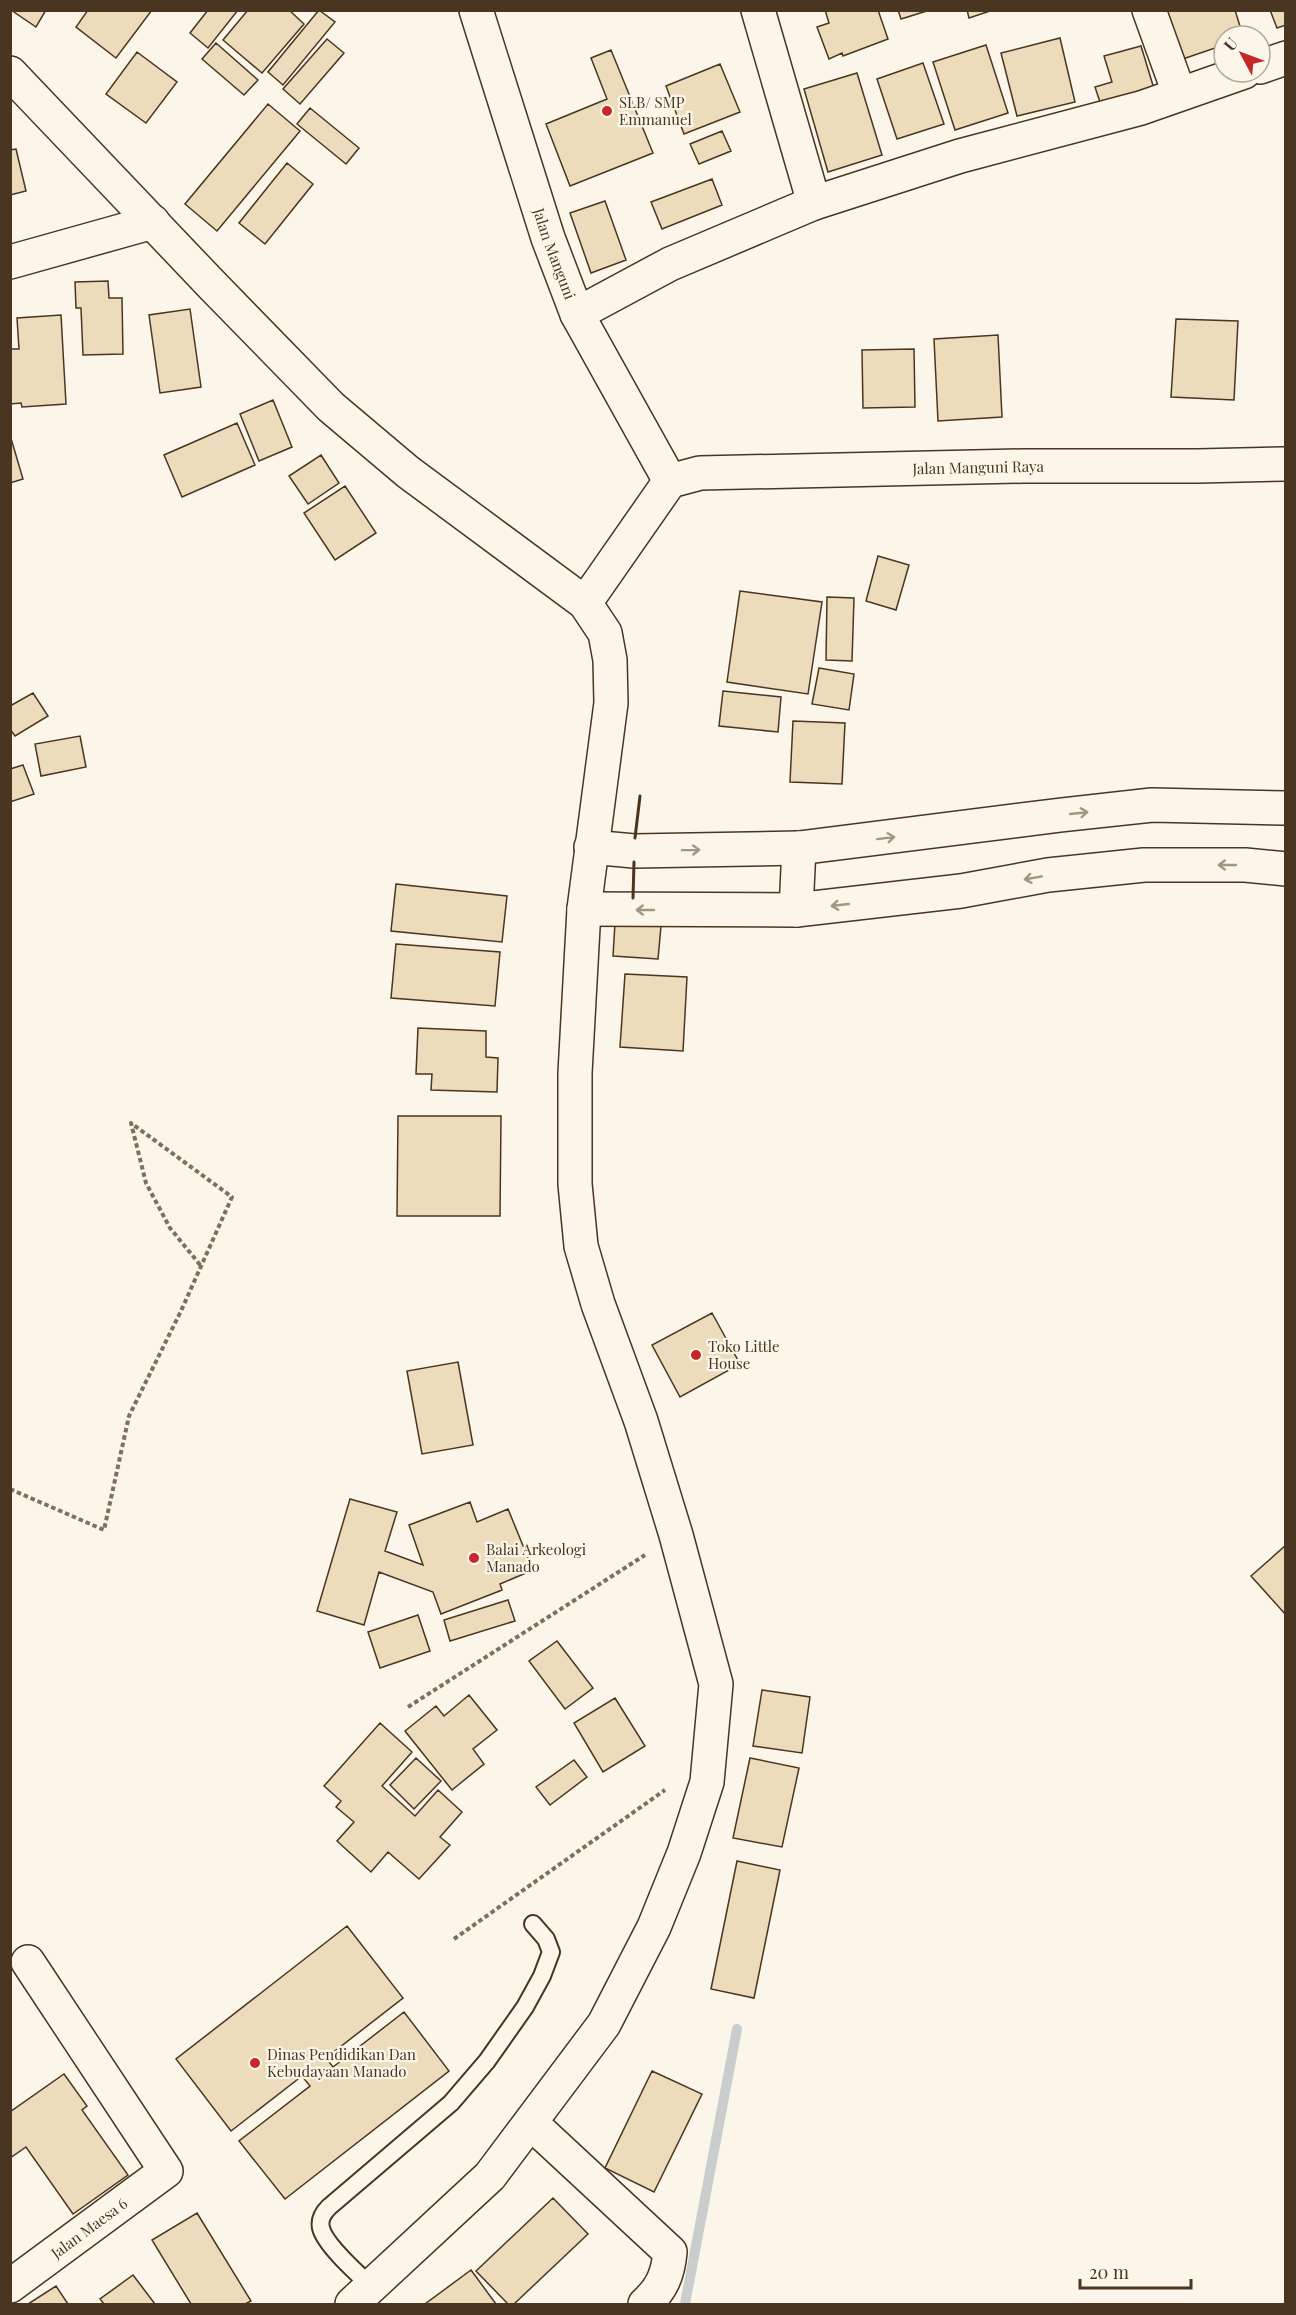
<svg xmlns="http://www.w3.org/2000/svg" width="1296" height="2315" font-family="'Playfair Display',serif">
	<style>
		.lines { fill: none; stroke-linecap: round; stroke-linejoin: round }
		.stream { stroke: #c9cecd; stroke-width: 10 }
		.building { fill: #ecdcbc; stroke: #4a3520; stroke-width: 1.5 }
		.service-casing { stroke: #4a3520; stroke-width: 20 }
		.minor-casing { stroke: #4a3520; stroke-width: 36 }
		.tertiary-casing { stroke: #4a3520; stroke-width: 36 }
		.path { stroke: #7f6f5c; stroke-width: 4; stroke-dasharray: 4.5 3; stroke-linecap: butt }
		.service { stroke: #fbf6e9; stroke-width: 16 }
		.minor { stroke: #fbf6e9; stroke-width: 33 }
		.tertiary { stroke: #fbf6e9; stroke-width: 33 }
		.wall { stroke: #4a3520; stroke-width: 3 }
		.oneway { stroke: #a29684 }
		.poi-dot { fill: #c62828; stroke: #fbf6e9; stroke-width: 2 }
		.labels { text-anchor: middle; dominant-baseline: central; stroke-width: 4.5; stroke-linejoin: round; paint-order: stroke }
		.poi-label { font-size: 15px; fill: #4a3520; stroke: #fbf6e9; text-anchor: start }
		.street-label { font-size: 15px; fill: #4a3520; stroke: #fbf6e9 }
	</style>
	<rect width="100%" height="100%" fill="#fbf6e9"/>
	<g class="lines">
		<path class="stream" d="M685,2304L737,2029"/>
	</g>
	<path class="building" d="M11,10H46L36,27Z
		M88,10H152L116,58L76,27Z
		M208,10H238L208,48L190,33Z
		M248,10H289L304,24L262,73L223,40Z
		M319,10L335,22L283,85L268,72Z
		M825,10H878L888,39L843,56L842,53L829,59L817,27L829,23Z
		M898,10H930L901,19Z
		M967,10H993L969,18Z
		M1156,10H1235L1243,36H1224V45L1174,62Z
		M1270,10H1286V25L1277,28Z
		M1060,38L1075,102L1017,116L1001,53Z
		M327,39L344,53L300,104L283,89Z
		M216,43L258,80L244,95L202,59Z
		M986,45L1008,113L955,130L933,62Z
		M1141,46L1155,92L1101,105L1095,87L1112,82L1104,56Z
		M611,50L653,153L570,186L546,124L607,99L591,58Z
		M137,52L177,82L146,123L106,94Z
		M923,63L944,124L897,139L877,79Z
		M720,64L740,112L684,134L666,86Z
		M857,73L882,155L828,172L804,89Z
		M268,104L300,131L217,231L185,204Z
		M310,108L359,148L346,164L297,124Z
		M722,131L731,151L699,164L690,144Z
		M16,149L26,191L10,195V150Z
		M287,163L313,184L265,244L239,223Z
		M712,179L722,205L662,229L651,202Z
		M605,201L626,260L591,273L570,213Z
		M108,281L109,298H122L123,354L83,355L81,308H76L75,282Z
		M190,309L201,387L160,393L149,315Z
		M61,315L66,404L22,407L21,403L10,404V349H19L17,318Z
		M1176,319L1238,321L1234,400L1171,397Z
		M998,335L1002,417L938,421L934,339Z
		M914,349L915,407L863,408L862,350Z
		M273,400L292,447L259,461L240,414Z
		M237,423L255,465L182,497L164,455Z
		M10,435L23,479L10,483Z
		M321,455L339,483L308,504L289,476Z
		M345,486L376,533L335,560L304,513Z
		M878,556L909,565L896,610L866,601Z
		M740,591L822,602L808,694L727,682Z
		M827,597L854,598L852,661L826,660Z
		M819,668L854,674L849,710L812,704Z
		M723,691L781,697L778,732L719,726Z
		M33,693L48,716L15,736L10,729V706Z
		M793,721L845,723L842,784L790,782Z
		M80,736L86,767L41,776L35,744Z
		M23,765L34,794L10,802V769Z
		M396,884L507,896L502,942L391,931Z
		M615,923L661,926L658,959L613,956Z
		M396,944L500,952L495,1006L391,998Z
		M625,974L687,977L683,1051L620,1047Z
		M418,1028L486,1031V1057L498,1058L497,1092L431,1090L432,1074H416Z
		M398,1116H501L500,1216H397Z
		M712,1313L740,1364L680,1397L652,1345Z
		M458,1362L473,1445L422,1454L407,1371Z
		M350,1499L397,1512L385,1551L423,1565L409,1525L470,1502L477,1522L508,1509L533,1570L500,1584L502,1590L441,1614L433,1592L379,1572L364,1625L317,1611Z
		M1286,1545V1615L1251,1576Z
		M508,1600L515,1621L450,1641L444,1620Z
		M418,1615L430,1651L380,1668L368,1632Z
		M557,1641L593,1688L565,1709L529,1661Z
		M762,1690L810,1697L802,1753L753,1746Z
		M469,1695L497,1730L473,1749L484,1764L452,1790L405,1731L436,1706L444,1716Z
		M615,1698L645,1746L603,1772L574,1723Z
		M380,1723L412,1752L382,1786L415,1816L438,1790L462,1812L440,1837L450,1845L419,1879L388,1852L371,1872L337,1841L354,1822L336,1807L341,1801L324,1786Z
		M416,1758L441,1781L414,1809L390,1785Z
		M750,1758L799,1768L782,1847L733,1838Z
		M574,1760L587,1777L550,1805L536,1787Z
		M737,1861L780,1870L754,1998L711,1989Z
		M347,1926L403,1998L326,2058L333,2067L404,2012L449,2071L285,2199L239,2141L310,2086L302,2076L231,2131L176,2059Z
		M652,2071L702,2094L654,2192L605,2168Z
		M64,2074L87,2106L82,2110L128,2175L73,2214L26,2147L10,2158V2112Z
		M553,2198L588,2234L514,2304H508L476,2271Z
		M197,2213L251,2301L245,2304H191L152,2240Z
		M471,2270L496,2304H425Z
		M133,2275L155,2304H104L100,2299Z
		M56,2286L68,2304H28Z"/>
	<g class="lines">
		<defs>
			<path id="service" d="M372,2287C359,2275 325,2245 321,2228C319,2219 323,2213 329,2207L451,2103L487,2061L525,2007L542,1976L551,1952L546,1939L533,1924"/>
			<g id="minor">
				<path id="s1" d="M476,10L548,238L577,314L670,481"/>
				<path d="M1149,10L1179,93"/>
				<path d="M1260,67L1286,58"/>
				<path d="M814,203L960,156L1141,108L1244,72"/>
				<path d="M10,262L153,222"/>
				<path d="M577,314L670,264L814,203L758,10"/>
				<path d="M591,847L634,851L799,848L1061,815L1152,805L1286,808"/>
				<path d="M584,909L796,910L961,891L1048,875L1144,865H1245L1286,869"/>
				<path d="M796,910L799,848"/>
				<path d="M531,2123L670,2252C668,2274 662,2289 645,2304"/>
				<path id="s2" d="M10,2286L166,2171L28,1962"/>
			</g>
			<g id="tertiary">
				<path d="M10,73L213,286L331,407L408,472L585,603L605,633L610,660L611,703L584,909L575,1073V1184L581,1246L598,1304L641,1421L676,1535L716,1684L707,1782L684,1853L654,1927L604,2024L490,2176L352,2304"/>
				<path id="s3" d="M585,603L670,481L700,473L1023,466H1198L1286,464"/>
			</g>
		</defs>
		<use href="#service" class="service-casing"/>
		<use href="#minor" class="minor-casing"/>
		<use href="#tertiary" class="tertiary-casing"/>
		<path class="path" d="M10,1489L104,1530L129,1416L181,1311L232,1197L131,1123L146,1183L170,1228L201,1266
			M408,1707L645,1555
			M454,1939L665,1790"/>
		<use href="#service" class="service"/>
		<use href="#minor" class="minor"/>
		<use href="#tertiary" class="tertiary"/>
		<path class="wall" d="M635,838L640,796
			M633,898L634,862"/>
	</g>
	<defs><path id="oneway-shaft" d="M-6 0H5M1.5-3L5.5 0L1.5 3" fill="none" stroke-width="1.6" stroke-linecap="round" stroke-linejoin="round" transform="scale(1.5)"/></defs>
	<g class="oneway">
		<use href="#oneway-shaft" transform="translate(1079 813) rotate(-6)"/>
		<use href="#oneway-shaft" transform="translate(886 838) rotate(-7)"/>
		<use href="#oneway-shaft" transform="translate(691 850) rotate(-1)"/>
		<use href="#oneway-shaft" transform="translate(1227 865) rotate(-180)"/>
		<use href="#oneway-shaft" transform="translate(1033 878) rotate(170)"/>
		<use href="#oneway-shaft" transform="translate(840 905) rotate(174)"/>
		<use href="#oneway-shaft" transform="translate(645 910) rotate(180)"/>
	</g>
	<g class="poi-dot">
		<circle cx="607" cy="111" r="6"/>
		<circle cx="696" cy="1355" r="6"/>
		<circle cx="474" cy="1558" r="6"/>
		<circle cx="255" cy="2063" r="6"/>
	</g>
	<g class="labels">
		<g class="poi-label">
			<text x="619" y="102">SLB/ SMP<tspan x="619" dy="17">Emmanuel</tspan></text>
			<text x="708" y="1346">Toko Little<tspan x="708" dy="17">House</tspan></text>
			<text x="486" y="1549">Balai Arkeologi<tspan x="486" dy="17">Manado</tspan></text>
			<text x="267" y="2054">Dinas Pendidikan Dan<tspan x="267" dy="17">Kebudayaan Manado</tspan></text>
		</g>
		<g class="street-label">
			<text stroke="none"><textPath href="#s1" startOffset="256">Jalan Manguni</textPath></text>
			<text stroke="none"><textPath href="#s3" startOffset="458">Jalan Manguni Raya</textPath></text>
			<text stroke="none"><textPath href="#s2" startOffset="98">Jalan Maesa 6</textPath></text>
		</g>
	</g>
	<rect width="1296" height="2315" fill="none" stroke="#4a3520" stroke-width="24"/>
	<g transform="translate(1242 54) rotate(311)"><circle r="28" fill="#fbf6e9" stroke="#b4a999" stroke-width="1.5"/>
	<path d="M0-4.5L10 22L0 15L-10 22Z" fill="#c62828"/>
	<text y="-9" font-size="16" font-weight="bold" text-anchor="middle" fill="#4a3520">U</text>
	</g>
	<path d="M1080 2279v9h111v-9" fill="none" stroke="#4a3520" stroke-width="3"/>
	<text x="1089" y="2279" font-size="18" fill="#4a3520" stroke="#fbf6e9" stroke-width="4.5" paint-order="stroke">20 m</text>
</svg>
